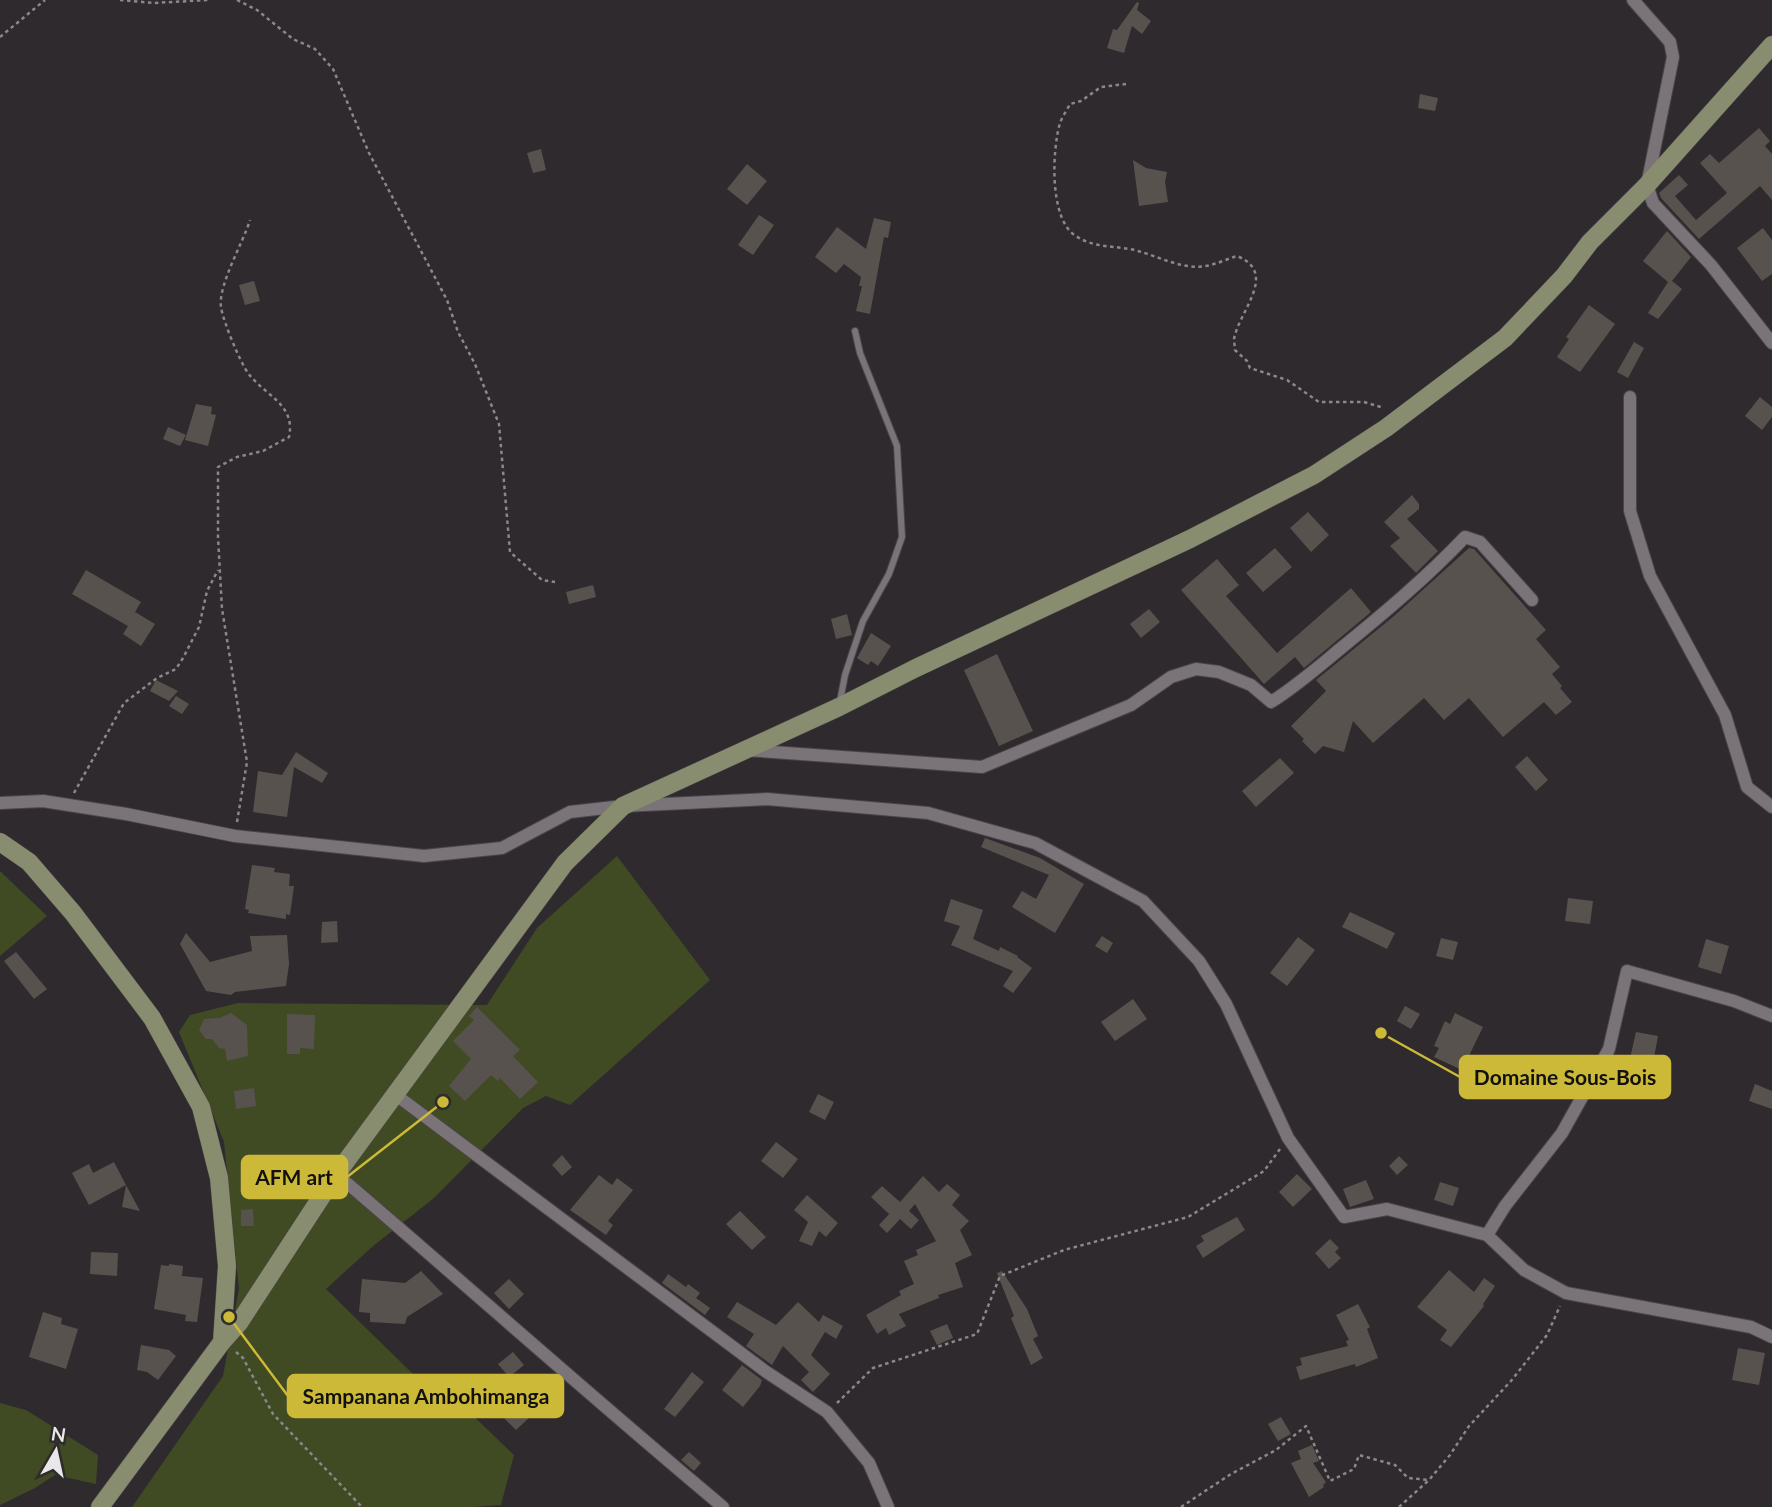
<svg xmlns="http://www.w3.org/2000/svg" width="1772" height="1507" font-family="Lato,sans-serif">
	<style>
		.green { fill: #404a23 }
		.building { fill: #58524e }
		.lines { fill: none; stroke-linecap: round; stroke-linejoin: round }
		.lane-casing { stroke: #4a4649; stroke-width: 8 }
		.street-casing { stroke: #4a4649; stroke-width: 14 }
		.secondary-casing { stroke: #4a4649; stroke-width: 19 }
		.path { stroke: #8b878a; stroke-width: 2.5; stroke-dasharray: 3.5 3.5; stroke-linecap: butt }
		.lane { stroke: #7a7479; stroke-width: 6 }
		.street { stroke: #7a7479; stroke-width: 12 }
		.secondary { stroke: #898d70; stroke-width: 18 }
		.leader { fill: none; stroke: #cdb938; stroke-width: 2.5 }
		.callout-dot { fill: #cdb938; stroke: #2f2a2e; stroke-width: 2.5 }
		.callout { fill: #cdb938; stroke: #cdb938; stroke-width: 2.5 }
		.callout-label { font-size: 21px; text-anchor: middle; font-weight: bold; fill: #111 }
	</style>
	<rect width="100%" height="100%" fill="#2f2a2e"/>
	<path class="green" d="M617,856L710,980L570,1105L546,1096L523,1108L434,1198L372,1247L326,1289L411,1372L457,1400L514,1455L501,1505L474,1507H132L223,1376L239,1289L224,1142L179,1032L190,1015L238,1003L487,1005L537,928Z
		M0,871L47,916L0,956Z
		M0,1403L26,1410L98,1455L96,1484L55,1475L35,1488L0,1505Z"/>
	<path class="building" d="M1137,2L1139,3L1137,10L1151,21L1142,34L1132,26L1124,53L1107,48L1113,29L1117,30Z
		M1420,94L1438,98L1435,111L1418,108Z
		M1759,128L1770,141L1765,146L1772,154V200L1760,186L1699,239L1661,198L1659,193L1679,175L1688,185L1675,196L1696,220L1727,193L1700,163L1710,154L1719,163Z
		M541,149L546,170L533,173L527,153Z
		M1133,160L1146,168L1167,172L1165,182L1168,202L1139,206Z
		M747,164L767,181L747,205L727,189Z
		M759,215L774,225L753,255L738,245Z
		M874,218L891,222L888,238L884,237L870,314L856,311L862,286H859L861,277L844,264L836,273L815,257L837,227L866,249Z
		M1763,228L1772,240V274L1762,281L1737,248Z
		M1667,231L1691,257L1672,281L1682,289L1658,319L1648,313L1668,282L1643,261Z
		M254,281L260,301L245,305L239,285Z
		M1589,305L1615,324L1580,372L1557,357L1569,339L1566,337Z
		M1634,342L1644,348L1628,378L1617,372Z
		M1760,397L1772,407V417L1762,430L1745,416Z
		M196,404L212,407L211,414L216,415L208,446L185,440Z
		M168,427L186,435L180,446L163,439Z
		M1412,495L1419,504V509L1407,519L1438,551L1416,573L1390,546L1400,538L1384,522Z
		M1308,512L1329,535L1311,552L1290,528Z
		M1275,548L1292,567L1263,592L1246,573Z
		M1469,548L1474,549L1546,630L1536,639L1560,667L1552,674L1562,686L1560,688L1572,702L1556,715L1544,702L1503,737L1469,698L1444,720L1424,698L1373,743L1353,721L1344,752L1323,746L1315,754L1302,741L1304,739L1291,726L1326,691L1316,680L1394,616Z
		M1217,559L1239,585L1226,596L1277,653L1351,588L1371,612L1304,668L1295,657L1264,684L1181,590Z
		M86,570L141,602L135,612L155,624L141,646L123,634L128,626L72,594Z
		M593,585L596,597L569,604L566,592Z
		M1149,609L1160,622L1141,638L1130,624Z
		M847,614L852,635L836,639L831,619Z
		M871,633L891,646L878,666L871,661L868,665L857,658Z
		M997,654L1033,731L999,746L964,670Z
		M156,680L178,691L169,701L150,691Z
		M176,696L189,704L182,714L169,706Z
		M296,752L328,773L322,783L294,767L287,817L253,812L258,771L282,775Z
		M1527,756L1548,780L1536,791L1515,767Z
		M1280,758L1294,773L1256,807L1242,791Z
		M985,838L1040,858L1084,884L1055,933L1012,907L1022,891L1036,899L1049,875L981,847Z
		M252,865L275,868L274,872L290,874L289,886H294L290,915L286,914V919L248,913L249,910L245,909Z
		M1568,898L1593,901L1590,924L1565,921Z
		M951,899L983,910L973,939L999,951L1000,947L1018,956L1017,957L1032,968L1013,993L1003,986L1013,971L951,945L960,926L944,921Z
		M1350,912L1395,933L1387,949L1342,927Z
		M337,921L338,942L321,943L322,922Z
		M186,933L210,962L252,951L250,936L287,935L289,964L286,986L235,992L231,995L206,991L180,944Z
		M1102,936L1113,943L1107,953L1095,946Z
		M1298,937L1315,950L1287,986L1270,973Z
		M1441,938L1458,942L1453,960L1436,956Z
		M1706,939L1729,946L1721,974L1698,967Z
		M16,952L47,989L34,999L4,961Z
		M1133,999L1147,1019L1115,1041L1101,1022Z
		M1405,1006L1420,1014L1411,1029L1397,1021Z
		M477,1007L520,1050L513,1056L538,1082L520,1099L500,1078L498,1081L491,1075L465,1101L449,1086L471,1059L453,1041L474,1020L469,1016Z
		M231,1013L247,1025L248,1056L227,1061L225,1049L219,1048L212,1039H206L199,1030L204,1019L219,1018Z
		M1455,1013L1483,1027L1462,1070L1434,1057L1439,1048L1434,1046L1445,1021L1450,1024Z
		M287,1014L315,1015L314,1049L300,1048V1054H287Z
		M1636,1032L1658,1036L1652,1068L1629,1063Z
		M1755,1084L1772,1091V1109L1749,1101Z
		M254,1088L256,1106L236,1109L234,1091Z
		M818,1094L834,1102L825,1120L809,1112Z
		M776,1142L798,1159L783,1178L761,1161Z
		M562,1155L572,1167L562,1176L552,1165Z
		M1399,1156L1408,1165L1397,1175L1389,1166Z
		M114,1162L126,1185L140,1211L122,1207L126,1185L89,1205L72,1173L89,1164L93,1173Z
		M1297,1174L1312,1189L1293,1207L1279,1192Z
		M599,1175L612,1185L617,1178L633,1190L608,1221L613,1225L606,1235L570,1210Z
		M923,1176L939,1192L947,1184L960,1195L952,1205L969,1221L960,1230L972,1255L955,1263L963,1287L938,1295L939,1298L899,1314L906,1326L889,1335L886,1328L877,1334L866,1315L901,1295L899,1291L914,1284L904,1261L918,1255L916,1250L936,1241L915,1204L909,1211L919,1220L911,1229L900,1219L887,1233L879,1225L892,1211L889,1214L871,1197L882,1186L900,1202Z
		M1366,1180L1374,1199L1350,1207L1343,1189Z
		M1440,1182L1459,1188L1453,1206L1434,1200Z
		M807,1195L838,1223L826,1237L819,1231L812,1246L799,1241L808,1222L794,1210Z
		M253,1209L254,1226H241V1210Z
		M740,1211L766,1237L752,1250L726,1224Z
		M1237,1217L1245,1230L1203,1258L1196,1246L1204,1241L1201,1236Z
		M1330,1239L1339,1248L1335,1252L1341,1258L1329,1269L1315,1253Z
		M91,1252L118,1253L117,1276L90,1274Z
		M169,1264L183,1266L182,1276L203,1278L197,1322L185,1321L186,1315L154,1309L161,1265L169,1266Z
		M1449,1270L1474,1292L1484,1278L1495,1286L1483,1304L1484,1306L1451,1347L1440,1340L1447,1330L1417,1307Z
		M421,1271L443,1294L407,1317L405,1324L370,1322V1313L359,1312L362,1279L405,1283Z
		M1002,1271L1027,1309L1038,1336L1033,1339L1043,1358L1031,1365L1011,1318L1014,1316L997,1273Z
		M668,1274L686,1287L688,1284L700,1293L696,1298L710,1308L705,1315L662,1283Z
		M509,1279L524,1294L509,1309L494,1293Z
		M737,1302L776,1325L798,1302L819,1322L823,1315L843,1326L836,1339L825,1332L811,1355L830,1374L813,1392L801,1380L809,1372L783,1346L772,1365L746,1346L754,1334L727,1317Z
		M1358,1304L1370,1327L1367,1329L1378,1358L1356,1367L1355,1364L1300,1380L1296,1367L1302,1365L1300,1358L1348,1346L1346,1341L1349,1340L1336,1315Z
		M43,1312L62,1318L61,1324L78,1329L66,1369L29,1357Z
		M947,1324L953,1338L937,1345L930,1331Z
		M141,1345L169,1350L176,1356L158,1380L147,1372L137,1370Z
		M1738,1348L1765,1353L1759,1385L1732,1380Z
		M513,1352L524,1365L509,1377L498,1364Z
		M742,1365L762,1380L760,1386L743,1407L722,1390Z
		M692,1372L704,1382L675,1417L664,1409Z
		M520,1403L531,1416L516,1430L504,1418Z
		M1281,1417L1291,1434L1278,1441L1268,1424Z
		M1312,1445L1319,1461L1313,1463L1326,1482L1323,1485L1324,1487L1309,1497L1291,1463L1301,1459L1298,1451Z
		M689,1452L701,1463L694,1471L681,1460Z"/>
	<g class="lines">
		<defs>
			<path id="lane" d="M840,701L845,675L863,621L889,574L902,537L897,446L860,353L855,331"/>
			<path id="street" d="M1633,0L1670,42L1673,57L1647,185L1653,203L1711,265L1772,343
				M1630,397V511L1650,576L1725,715L1747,787L1772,807
				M746,750L982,767L1131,705L1171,677L1196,669L1219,672L1251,685L1271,702C1295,687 1317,668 1340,649C1383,614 1426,578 1465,537L1480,542L1532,600
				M0,803L43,801L126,814L235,836L424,856L502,848L570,812L623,806L767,799L928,813L1035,843L1143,901L1199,961L1226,1004L1288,1138L1344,1217L1387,1209L1487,1235L1524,1270L1566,1293L1751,1327L1772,1337
				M396,1095L765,1371L827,1412L869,1463L888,1507
				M333,1179L347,1183C473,1291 596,1401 723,1507
				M1487,1235L1505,1206L1562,1133L1609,1049L1627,971L1734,1001L1772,1016"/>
			<path id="secondary" d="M0,842L29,862L73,913L152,1018L201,1107L219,1178L227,1266L222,1342
				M100,1507L222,1342L239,1323L333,1179L565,863L623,806L839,707L916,668L1190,539L1314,475L1386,428L1505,338L1564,276L1590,242L1647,185L1772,45"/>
		</defs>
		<use href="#lane" class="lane-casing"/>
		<use href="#street" class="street-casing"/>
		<use href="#secondary" class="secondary-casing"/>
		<path class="path" d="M120,0L154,3L208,0
			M237,0L257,10L293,39L315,49L333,69L369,153L447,300L458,332L475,364L499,424L510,552L542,580L555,582
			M0,37L45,0
			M1126,84L1101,87L1081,101L1070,104C1067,110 1062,117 1060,123C1052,150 1049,220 1076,236C1095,249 1117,245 1138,251C1160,257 1183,270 1206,266C1217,264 1227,259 1237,256C1279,273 1239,311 1234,339C1234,343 1235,346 1235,350L1247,361L1250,368L1287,380L1319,402H1364L1384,408
			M74,793L124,703L157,678L176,669L183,658L199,627L207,591L218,570
			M237,822L247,762L222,609L218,537V467L237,457L263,451L289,437C296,404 265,396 248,373C240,362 223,321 221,307C218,285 243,243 250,220
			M236,1352L243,1358L273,1414L362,1507
			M837,1403L873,1368L977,1334L1000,1276L1064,1250L1188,1217L1264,1171L1280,1149
			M1181,1507L1231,1474L1276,1450L1306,1426L1330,1481L1354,1469L1359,1455L1395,1465L1408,1478L1429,1480
			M1399,1507L1429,1480L1450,1455L1469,1426L1511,1381L1547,1335L1560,1306"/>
		<use href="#lane" class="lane"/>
		<use href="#street" class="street"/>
		<use href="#secondary" class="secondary"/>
	</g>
	<path class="leader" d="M1381 1033L1460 1077M443 1102L347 1177M229 1317L288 1396"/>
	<g class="callout-dot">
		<circle cx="1381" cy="1033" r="7"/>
		<circle cx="443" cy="1102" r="7"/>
		<circle cx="229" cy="1317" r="7"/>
	</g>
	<g class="callout">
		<rect x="1460" y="1056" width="210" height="42" rx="7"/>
		<rect x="242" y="1156" width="105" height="42" rx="7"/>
		<rect x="288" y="1375" width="275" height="42" rx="7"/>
	</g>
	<g class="callout-label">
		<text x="1565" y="1085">Domaine Sous-Bois</text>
		<text x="294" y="1185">AFM art</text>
		<text x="426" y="1404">Sampanana Ambohimanga</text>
	</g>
	<g transform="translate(56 1451) rotate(9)" stroke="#2f2a2e" stroke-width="5" paint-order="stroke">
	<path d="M0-5L12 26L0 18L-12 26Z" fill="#eae7e9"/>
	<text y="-10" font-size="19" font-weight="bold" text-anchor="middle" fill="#eae7e9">N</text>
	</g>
</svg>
